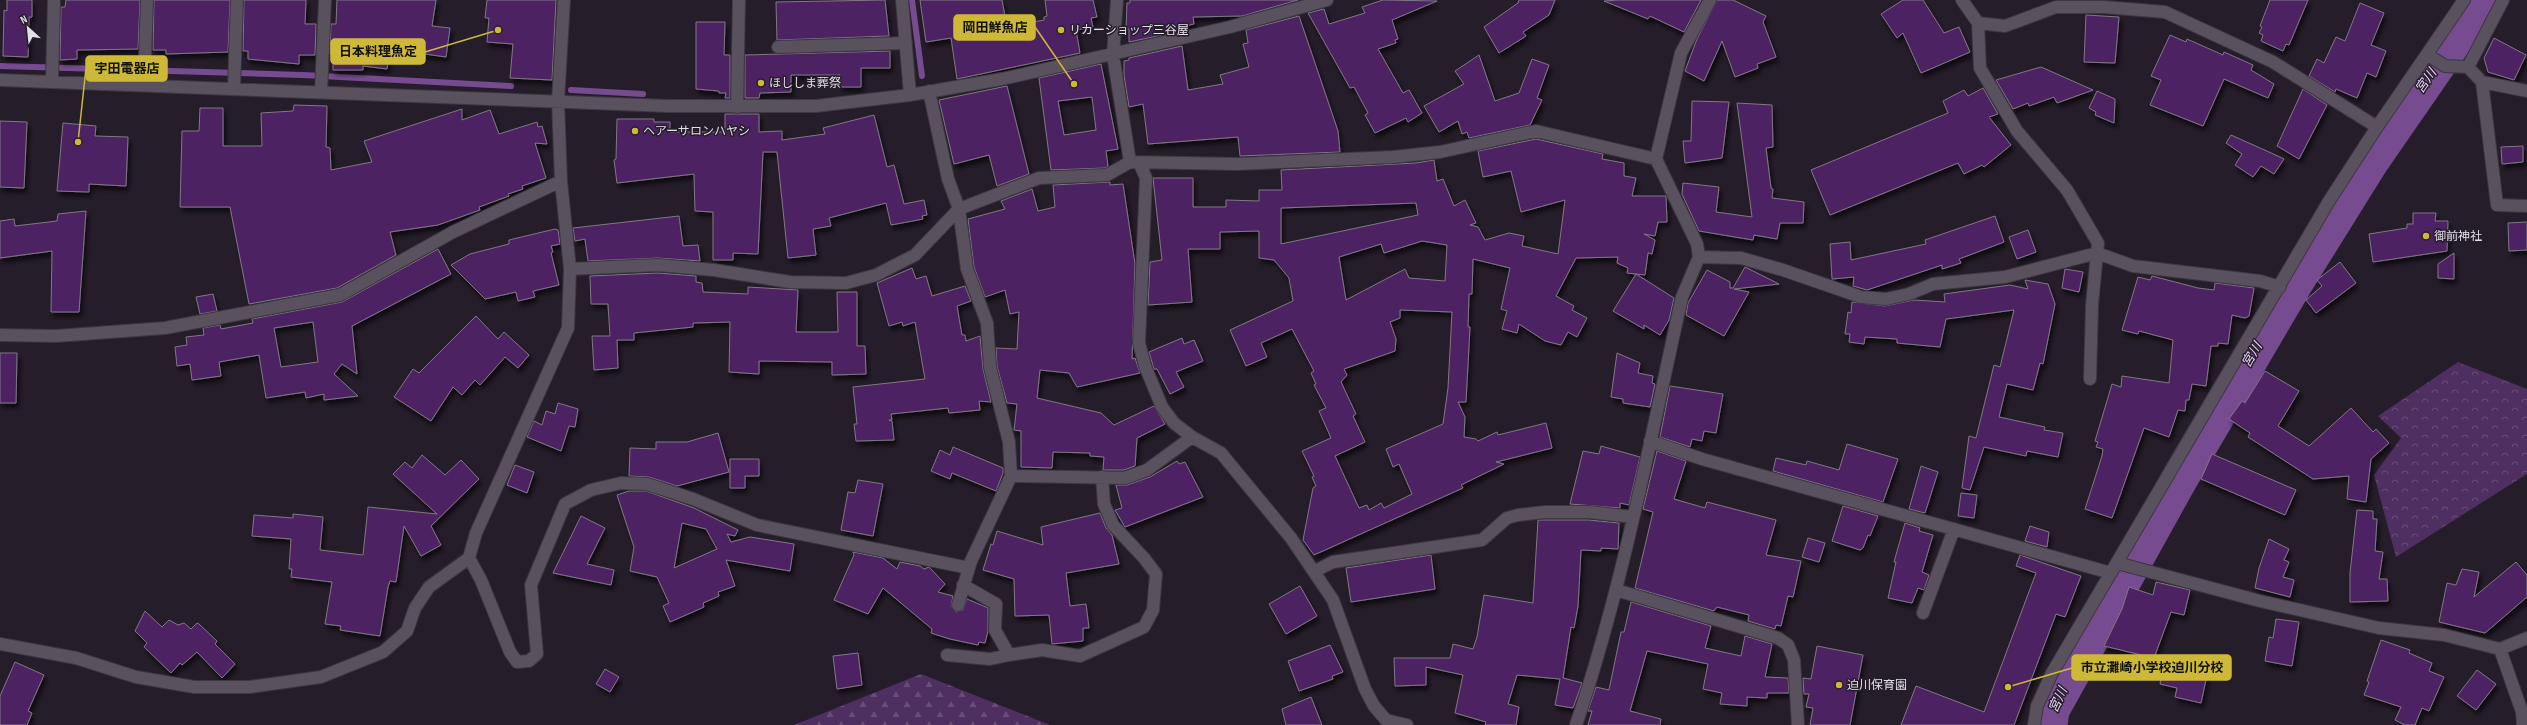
<svg xmlns="http://www.w3.org/2000/svg" width="2527" height="725" font-family="'Sofia Sans Condensed','Noto Sans JP',sans-serif">
	<style>
		.forest { fill: url(#forest-firs) }
		.park { fill: url(#park-crowns) }
		.lines { fill: none; stroke-linecap: round; stroke-linejoin: round }
		.stream { stroke: #774b90; stroke-width: 6 }
		.river { stroke: #774b90; stroke-width: 37 }
		.building { fill: #4d2164; stroke: #807785; fill-rule: evenodd; filter: url(#shadow) }
		.street-casing { stroke: #3d3741; stroke-width: 14 }
		.street { stroke: #59515e; stroke-width: 12 }
		.poi-dot { fill: #ceb837; stroke: #251d29; stroke-width: 1.5 }
		.labels { text-anchor: middle; dominant-baseline: central; stroke-width: 3; stroke-linejoin: round; paint-order: stroke }
		.poi-label { font-size: 12px; fill: #e3dfe7; stroke: #251d29; text-anchor: start }
		.water-label { font-size: 13px; font-style: italic; fill: #ecd4fb; stroke: #251d29 }
		.leader { fill: none; stroke: #ceb837; stroke-width: 1.5 }
		.callout-dot { fill: #ceb837; stroke: #251d29; stroke-width: 1.5 }
		.callout { fill: #ceb837; stroke: #ceb837; stroke-width: 1.5 }
		.callout-label { font-size: 13px; text-anchor: middle; font-weight: bold; fill: #111 }
	</style>
	<defs>
		<pattern id="forest-firs" width="22" height="20" patternUnits="userSpaceOnUse"><rect width="22" height="20" fill="#4f2f61"/><path d="M5 1l3.5 6h-7zM16 11l3.5 6h-7z" fill="#684d78"/></pattern>
		<pattern id="park-crowns" width="20" height="18" patternUnits="userSpaceOnUse"><rect width="20" height="18" fill="#4f2f61"/><path d="M2 6a3 3 0 1 1 6 0M12 15a3 3 0 1 1 6 0" fill="none" stroke="#684d78"/></pattern>
		<filter id="shadow"><feDropShadow dx="2.5" dy="4.5" stdDeviation="2" flood-color="#0009"/></filter>
	</defs>
	<rect width="100%" height="100%" fill="#251d29"/>
	<path class="forest" d="M921,674L1050,725H794Z"/>
	<path class="park" d="M2458,362L2527,389V474L2396,557L2374,475L2401,438L2378,416Z"/>
	<g class="lines">
		<path class="stream" d="M912,0L922,76
			M0,66L303,75L511,86
			M571,90L643,94"/>
		<path class="river" d="M2049,725L2051,710L2181,476L2294,284L2370,162L2482,0"/>
	</g>
	<path class="building" d="M7,0H32V17H29L28,57L3,56L4,10L7,11Z
		M66,0H140L138,49L77,50V59L60,60L61,7H65Z
		M154,0H230L228,52L166,54V50H153Z
		M244,0H306L305,24H316L315,55H299V64L248,59V51H243Z
		M337,0H436L432,26L450,28L446,57L390,49L387,69L363,66V70H333V54H330L331,24H336Z
		M487,0H556L552,80L510,78L513,44L487,42L489,18H485Z
		M885,0L889,36L777,40L776,2Z
		M920,0H1002L1007,27L1044,20V17L1047,16L1045,0H1093L1097,17L1091,18L1093,27L1076,30L1080,53L957,79L951,38L926,42Z
		M1130,0H1298L1242,16L1193,17L1194,24L1180,27L1181,31L1129,42V29H1126L1127,3H1130Z
		M1383,0L1437,1L1392,20L1398,39L1395,40L1396,43L1378,49L1403,93L1409,90L1422,113L1408,122L1406,118L1375,133L1365,115L1368,113L1354,87L1350,88L1308,13L1324,9L1329,24L1365,13L1362,7Z
		M1519,0H1555L1549,15L1523,32L1526,36L1499,53L1484,27L1518,3Z
		M1618,0H1701L1684,32L1650,16L1648,19L1604,1Z
		M1717,0H1733L1766,16L1763,22L1776,57L1757,64L1758,68L1735,77L1722,41L1704,81L1685,71L1697,39Z
		M1903,0H1923L1944,33L1959,27L1970,52L1921,73L1903,33L1897,38L1881,14Z
		M2270,0H2308L2289,45L2286,44L2283,51L2261,41L2263,35L2259,33L2262,27L2260,26Z
		M2360,3L2384,13L2371,45L2386,51L2376,77L2367,73L2357,98L2336,89L2335,92L2309,76L2317,59L2324,63L2336,37L2345,41Z
		M2086,15L2119,17L2115,63L2084,62Z
		M1299,16L1338,131L1340,152L1240,156L1238,137L1148,144L1143,104L1129,107L1124,75V61L1129,60V58L1182,46L1188,90L1223,84L1220,75L1249,67L1243,44L1248,43L1246,30Z
		M696,22H725L724,55H730V98H725L726,93H719V91L696,89Z
		M2170,35L2186,42L2187,39L2223,55L2224,52L2253,65L2251,70L2274,84L2268,98L2224,79L2203,126L2150,105L2161,80L2151,76Z
		M2494,38L2526,55L2514,80L2488,72L2484,58Z
		M890,51V68H861V87H840V75H791V92L760,93L759,98H745V55Z
		M1479,55L1495,101L1519,93L1532,59L1549,65L1537,98L1542,100L1530,125L1469,138L1467,132L1462,134L1458,121L1439,132L1424,106L1464,84L1455,71Z
		M1101,64L1118,149L1106,151L1108,166L1105,168L1051,170L1039,78ZM1092,97L1096,130L1064,135L1058,101Z
		M2041,67L2093,90L2057,103L2054,97L2029,106L2028,103L2013,109L1996,80Z
		M1007,86L1029,174L997,186L989,155L954,164L939,100Z
		M1983,88L1998,114L1989,117L2011,145L1984,167L1982,165L1964,174L1958,163L1830,215L1811,170L1948,113L1943,101L1964,90L1968,96Z
		M2303,89L2327,105L2299,159L2277,146Z
		M2097,91L2115,99L2114,123L2095,115L2096,112L2089,108Z
		M1692,101L1729,102L1722,158L1685,163L1683,141H1691Z
		M1737,103L1772,105L1773,147L1766,148L1771,188L1773,189L1772,198L1804,202L1803,223H1780L1777,239L1754,235L1753,240L1699,231L1682,194L1683,183L1719,187L1716,212L1752,217Z
		M294,105L327,106L326,147L330,148L331,170L372,162L364,141L462,109V120L490,110L499,134L537,122L538,127L542,126L547,144L535,143L546,178L522,186L523,189L508,194L509,196L479,207L480,210L438,225L390,232L396,255L337,288L249,304L230,207H180L182,131H199L200,108H223V146H262L261,113L293,111Z
		M725,114H759V132L782,131V140L825,134L823,128L874,115L887,167L894,165L904,204L924,200L927,215L922,216L923,219L891,225L886,203L829,218L831,226L813,229L816,255L788,258L777,152H763L758,254L733,253V260H713V212L695,211L694,174L617,183L614,160L616,159L617,119H654V122H670V132H725Z
		M0,121L27,122L24,188L0,187Z
		M63,123L96,126L95,136L128,137L126,186L89,184V192L57,191Z
		M2231,135L2269,152L2284,159L2274,174L2261,166L2253,177L2235,165L2242,154L2226,143Z
		M1536,139L1603,154L1602,159L1624,163V176L1636,178L1632,196H1666L1667,222H1658L1655,236L1644,234L1655,240L1652,254L1648,253L1645,275L1627,273L1628,268L1617,263L1618,257L1576,258L1556,296L1574,306L1572,310L1587,318L1577,337L1568,332L1561,345L1545,341L1519,324L1517,333L1502,329L1507,311L1501,309L1510,268L1473,259L1472,294H1469L1468,327H1470L1466,402H1458L1465,417L1464,437L1476,439L1478,441L1497,432L1498,435L1546,423L1552,448L1496,462L1504,464L1461,485L1463,488L1314,555L1303,540L1313,488L1316,486L1312,477L1314,476L1302,451L1331,438L1319,411L1326,408L1314,385L1316,384L1311,373L1314,371L1292,329L1261,343L1267,357L1246,366L1230,330L1293,301L1289,278L1274,260L1259,258V231L1220,232V249H1188L1192,302L1148,305L1150,262L1162,260L1153,178H1193V207H1226V200L1259,201V190H1282L1281,170L1416,163L1434,160L1437,181L1443,179L1454,206L1465,200L1476,223L1470,225L1478,227L1485,240L1509,233L1524,236L1522,246L1558,254L1565,200L1521,212L1511,171L1483,177L1478,151ZM1416,203L1418,215L1281,244V208ZM1422,241L1447,245L1445,281L1409,278L1405,269L1346,300L1339,257L1381,244L1384,253ZM1400,310L1452,312L1448,388L1443,424L1386,449L1393,467L1399,464L1412,494L1384,508L1381,503L1369,510L1367,505L1359,508L1335,456L1365,442L1353,416L1356,414L1341,382L1347,375L1344,369L1395,351L1396,339L1390,322L1400,318Z
		M2523,146V162L2502,164L2501,147Z
		M1110,182V185L1123,184L1135,264L1132,359L1135,358L1140,373L1077,387L1069,373L1040,370L1037,398L1101,413L1114,425L1154,406L1165,424L1137,438L1135,466L1124,470H1103L1104,457L1090,456V453L1053,452L1052,468L1021,467V431L1014,430L1017,404L1007,403L997,366L996,348L1017,349L1019,312L1010,314L1005,290L985,297L974,267L968,219L1005,209L1001,201L1032,189L1038,211L1055,207L1053,185Z
		M86,211L79,312H51L52,251L0,258V221L14,219L15,226L57,221L58,214Z
		M2413,213H2436L2435,221H2448L2447,251L2373,262L2369,234L2407,228V224H2413Z
		M679,216L683,246L698,245L700,261L658,258L588,261L585,239L575,241L573,228Z
		M1995,216L2004,242L1959,259L1961,263L1942,269V265L1867,290L1853,286L1854,277L1832,279L1830,244L1850,242L1851,260L1926,244L1925,240Z
		M2527,222V250L2509,251L2508,223Z
		M555,229L558,230L560,244L551,246L553,252L551,253L559,285L533,291L535,297L518,301L516,292L485,299L451,265L470,254L509,244V240Z
		M2028,230L2036,252L2017,259L2009,237Z
		M438,249L451,274L352,326L357,374L342,364L334,374L358,396L324,400V394L306,398L305,392L266,398L259,355L219,362L221,376L192,380L190,364L177,366L175,347L187,345L186,337L204,335L203,328L220,325L221,329L253,323L252,319L342,302ZM313,322L318,362L281,367L274,328Z
		M2454,253V279L2438,278V264Z
		M2340,262L2356,283L2316,313L2306,300L2322,286L2317,280Z
		M1745,267L1779,284L1734,289L1749,292L1724,336L1686,315L1688,303L1707,270L1730,282V288H1733Z
		M912,268L916,279L926,276L932,296L965,286L971,301L957,306L962,335H965L966,341L980,336L983,369L991,402L979,401L980,410L949,413L948,408L891,414L892,420H889L892,421L894,440L856,441L854,424H857L853,387L925,379L915,322L903,326L902,322L889,326L877,283Z
		M2065,269L2083,272L2079,292L2062,288Z
		M658,273L696,276V282L702,283L703,292L748,294V287L798,290L796,332H838L837,292H857V346H865L866,374L832,375V362L759,361V374L729,372L730,322L693,323V327L634,333V340H617L618,368L594,370L592,336H610L608,304H591L590,276Z
		M1636,274L1674,298L1669,320L1660,335L1644,325V329L1613,311Z
		M2152,276L2198,288L2214,290L2215,283L2254,288L2249,316L2245,318L2232,315L2228,344L2218,343V346H2211L2206,386L2192,384L2189,400H2186L2185,411L2178,410L2169,437L2144,428L2112,518L2085,509L2102,456L2103,449L2096,447L2098,442L2095,441L2112,384L2121,387L2122,376L2169,383L2173,340L2139,331L2138,334L2122,330L2138,277L2150,280Z
		M2025,280L2048,284L2055,304L2043,364L2040,363L2033,390L2007,384L1999,417L2045,427L2044,430L2063,433L2058,457L2027,451L2026,456L1984,447L1970,490L1962,488L1969,436L1976,438L1994,365L2000,367L2014,310L1946,319L1940,347L1897,343V339L1865,337L1864,344L1849,342L1850,334H1845L1848,312L1851,313L1852,302L1885,306L1914,300L1945,302L1944,294L2010,285L2028,289Z
		M213,294L217,311L200,314L196,297Z
		M476,316L498,339L504,332L529,355L518,368L505,357L480,385L475,380L462,395L453,387L431,421L394,397L413,369L419,373Z
		M1182,338L1184,344L1194,340L1203,361L1176,372L1184,387L1170,394L1157,369H1154L1149,352Z
		M0,353H17L16,403H0Z
		M1617,353L1640,363L1638,373L1653,376L1652,383L1655,384L1650,407L1623,403V399L1611,397Z
		M2265,371L2299,391L2278,426L2309,446L2351,408L2373,432L2376,429L2389,443L2371,459L2366,502L2347,499L2349,476L2313,479L2248,437L2250,433L2229,419L2242,401L2245,403Z
		M1670,386L1723,394L1716,433L1704,431L1702,441L1692,439L1690,447L1660,437Z
		M558,403L578,409L575,427L569,426L561,451L527,437L534,421L542,425L546,411L555,414Z
		M718,433L729,472L677,486L649,477L629,476L630,448L656,449V442H687Z
		M1847,444L1898,459L1883,502L1773,471L1776,458L1806,465L1807,461L1839,470Z
		M1601,446L1640,457L1629,505L1620,503V508L1570,504L1583,451L1599,454Z
		M953,447L1003,468V473L996,491L952,473L950,479L931,471L940,450L950,455Z
		M1657,451L1686,461L1674,499L1705,508L1707,502L1776,520L1766,555L1801,561L1793,597L1788,596L1781,626L1776,625L1775,629L1748,621L1749,615L1717,607L1714,611L1635,588L1653,512L1643,509Z
		M2212,454L2296,490L2285,515L2201,479Z
		M422,455L445,475L461,460L479,479L431,526L441,545L421,556L404,526L396,582L390,581L388,587L380,636L340,630L341,626L325,624L332,582L291,577L292,569H289L291,539L252,536L254,515L293,518V514L323,517L320,550L363,555L368,507L437,514L393,474L405,462L412,468Z
		M730,459H759V476H745V488H730Z
		M1177,461L1179,464L1185,462L1203,497L1125,527L1115,510L1122,508L1116,485H1127L1150,477Z
		M515,465L534,472L527,493L507,485Z
		M1921,466L1938,472L1925,513L1909,509Z
		M858,480L883,484L873,536L841,530L848,492L855,493Z
		M629,491H646L694,508L738,530L735,536L727,534L731,542L750,537L794,544L790,571L726,560L735,586L718,592L719,596L703,603L704,607L670,622L663,606L669,603L657,577L630,571L634,547L617,495ZM682,523L706,529L717,549L674,568Z
		M1961,493L1977,495L1974,518L1958,516Z
		M1843,506L1878,516L1870,536L1868,535L1863,548L1860,550L1832,541Z
		M2357,510L2373,511V519H2377L2375,551L2383,552L2379,579H2387L2388,601L2350,602V573Z
		M1100,513L1106,528L1112,535L1119,564L1066,573L1070,606L1086,604L1089,628H1083V641L1052,644L1049,615L1015,616L1014,579L983,570L991,544L993,545L997,531L1043,545L1041,527Z
		M581,516L605,528L587,564L614,570L611,585L553,573Z
		M1538,520H1589L1619,523L1618,549L1601,548V551L1581,550L1578,606L1574,628L1571,627L1563,678L1582,683L1573,708L1555,705L1560,679L1517,675L1508,704L1519,707L1516,725H1485L1486,722L1455,713L1463,675L1426,667V685L1395,686L1394,658H1450L1453,644L1473,649L1477,637L1484,595L1533,603Z
		M1905,523L1920,528L1919,531L1933,535L1922,572L1929,575L1924,590L1918,588L1912,603L1888,598L1896,562H1894Z
		M2030,526L2049,532L2047,547L2025,541Z
		M1808,538L1825,543L1819,562L1802,557Z
		M2269,539L2289,549L2284,560L2289,562L2283,577L2294,580L2290,597L2255,588L2259,568Z
		M853,552L883,558L897,569L900,562L920,566L924,569L929,567L945,584L938,592L953,596L951,606L956,612L963,610L967,599L988,608V631L985,643L979,642L978,645L950,639L931,633L932,629L883,588L868,614L834,600L854,555Z
		M1431,555L1435,589L1351,602L1346,568Z
		M2020,555L2081,576L2065,617L2056,614L2014,725H1901L1916,686L1984,712L2036,573L2016,566Z
		M2516,562L2527,575V597L2485,633L2439,622L2447,583L2456,585L2462,569L2479,572L2474,597Z
		M2156,582L2190,590L2184,615L2171,612L2154,658L2104,646L2122,609L2129,587L2153,595Z
		M1300,586L1317,616L1286,634L1269,604Z
		M1631,602L1711,626L1705,648L1741,656L1745,636L1772,644L1765,677L1788,678L1789,693H1767V698L1747,697V706L1720,704L1722,693L1703,689L1708,664L1647,651L1630,711L1661,719L1660,725H1588L1592,711H1588L1596,687L1609,690L1621,632H1624Z
		M145,611L162,627L169,620L178,625L184,623L191,629L197,623L199,624L217,641L215,644L235,664L222,678L197,652L182,665L180,663L171,673L144,647L147,643L135,631Z
		M2276,619L2299,622L2292,666L2265,661L2269,637L2273,638Z
		M2381,640L2410,650L2409,653L2432,663L2429,671L2444,677L2429,711L2422,708L2415,725H2405L2395,720L2401,707L2364,695L2369,682L2367,681Z
		M1330,645L1343,672L1332,676L1333,679L1299,691L1288,661Z
		M1817,646L1863,655L1850,725H1810L1813,708L1806,707L1809,694H1804L1803,678L1811,679Z
		M858,653L862,685L837,689L833,656Z
		M15,662L44,675L28,711L32,713L27,725H0V696Z
		M2163,667L2207,675L2201,703L2175,697L2177,688L2160,684Z
		M605,669L619,677L610,692L596,684Z
		M2477,670L2496,684L2476,710L2457,696Z
		M1311,697L1322,725H1286L1282,709Z"/>
	<g class="lines">
		<defs>
			<path id="street" d="M902,0L910,95
				M1117,0L1113,55L1130,162
				M1962,0L1978,23L1980,68L2017,131L2067,190L2098,243L2092,305L2090,379
				M1978,23L2005,26L2056,7H2104L2165,12L2273,62L2377,127
				M778,47L906,43
				M2428,55L2445,66L2468,67L2482,82L2527,91
				M2468,67L2503,0
				M0,80L668,106H816L910,95L1002,79L1230,27L1327,0
				M52,81L54,0
				M2482,82L2497,205L2527,206
				M144,85L147,0
				M234,88L237,0
				M929,91L948,179L959,209L967,269L987,323L990,367L1009,442L1011,476L971,561L958,605
				M321,92L325,0
				M737,107L739,0
				M1139,162L1146,178L1139,343L1145,366L1162,407L1174,423L1192,437L1221,453L1291,538L1333,600L1365,689L1374,706L1386,720L1407,725
				M1699,257L1741,258L1783,270L1861,297L1886,299L1909,294L1933,284L2005,277L2097,253L2133,266L2260,281L2280,287
				M570,269L658,265L714,270L790,282L846,283L876,275L915,255L959,209L1039,178L1107,175L1130,162L1238,164L1393,157L1440,152L1536,131L1656,159
				M0,335L56,336L165,328L340,295L453,232L561,181
				M1650,441L1702,459L2111,573
				M1011,476L1125,478L1147,470L1192,437
				M469,558L481,580L510,652L517,662L529,661L537,654L531,585L565,504L591,490L621,483L647,484L693,499L757,525L969,568
				M2117,563L2260,601L2379,628L2444,635L2500,649L2527,638
				M1315,571L1333,562L1482,540L1507,518L1518,515L1545,512H1589L1633,517
				M963,585L996,604L995,630L1009,655L1042,650L1080,656L1144,627L1153,610L1156,574L1144,558L1113,525L1104,504L1102,477
				M1616,590L1778,638L1788,645L1794,660L1798,725
				M1923,613L1954,529
				M0,644L76,658L136,677L194,687H250L321,677L383,652L407,631L415,608L429,587L469,558L476,533L568,328L570,269L561,181L558,101L564,0
				M2500,649L2522,712L2523,725
				M947,655L990,659L1009,655
				M1576,725C1623,586 1650,440 1682,297L1699,257L1697,244L1656,159L1681,53L1710,0
				M2034,725L2037,706L2052,673L2329,201L2377,127L2464,0"/>
		</defs>
		<use href="#street" class="street-casing"/>
		<use href="#street" class="street"/>
	</g>
	<g class="poi-dot">
		<circle cx="1061" cy="30" r="4"/>
		<circle cx="761" cy="83" r="4"/>
		<circle cx="635" cy="131" r="4"/>
		<circle cx="2426" cy="236" r="4"/>
		<circle cx="1839" cy="685" r="4"/>
	</g>
	<g class="labels">
		<g class="poi-label">
			<text x="1069" y="30">リカーショップ三谷屋</text>
			<text x="769" y="83">ほししま葬祭</text>
			<text x="643" y="131">ヘアーサロンハヤシ</text>
			<text x="2434" y="236">御前神社</text>
			<text x="1847" y="685">迫川保育園</text>
		</g>
		<g class="water-label">
			<text transform="translate(2426 81) rotate(-55)">宮川</text>
			<text transform="translate(2252 355) rotate(-59)">宮川</text>
			<text transform="translate(2058 700) rotate(-65)">宮川</text>
		</g>
	</g>
	<path class="leader" d="M1074 84L1035 27M498 30L425 52M78 142L86 68M2008 687L2072 668"/>
	<g class="callout-dot">
		<circle cx="1074" cy="84" r="4"/>
		<circle cx="498" cy="30" r="4"/>
		<circle cx="78" cy="142" r="4"/>
		<circle cx="2008" cy="687" r="4"/>
	</g>
	<g class="callout">
		<rect x="954" y="15" width="81" height="25" rx="4"/>
		<rect x="331" y="39" width="94" height="25" rx="4"/>
		<rect x="86" y="56" width="81" height="25" rx="4"/>
		<rect x="2072" y="655" width="159" height="25" rx="4"/>
	</g>
	<g class="callout-label">
		<text x="995" y="32">岡田鮮魚店</text>
		<text x="378" y="56">日本料理魚定</text>
		<text x="127" y="73">宇田電器店</text>
		<text x="2152" y="672">市立灘崎小学校迫川分校</text>
	</g>
	<g transform="translate(28 28) rotate(333)" stroke="#251d29" stroke-width="3" paint-order="stroke">
	<path d="M0-3L7 15L0 10L-7 15Z" fill="#e3dfe7"/>
	<text y="-6" font-size="11" font-weight="bold" text-anchor="middle" fill="#e3dfe7">N</text>
	</g>
</svg>
